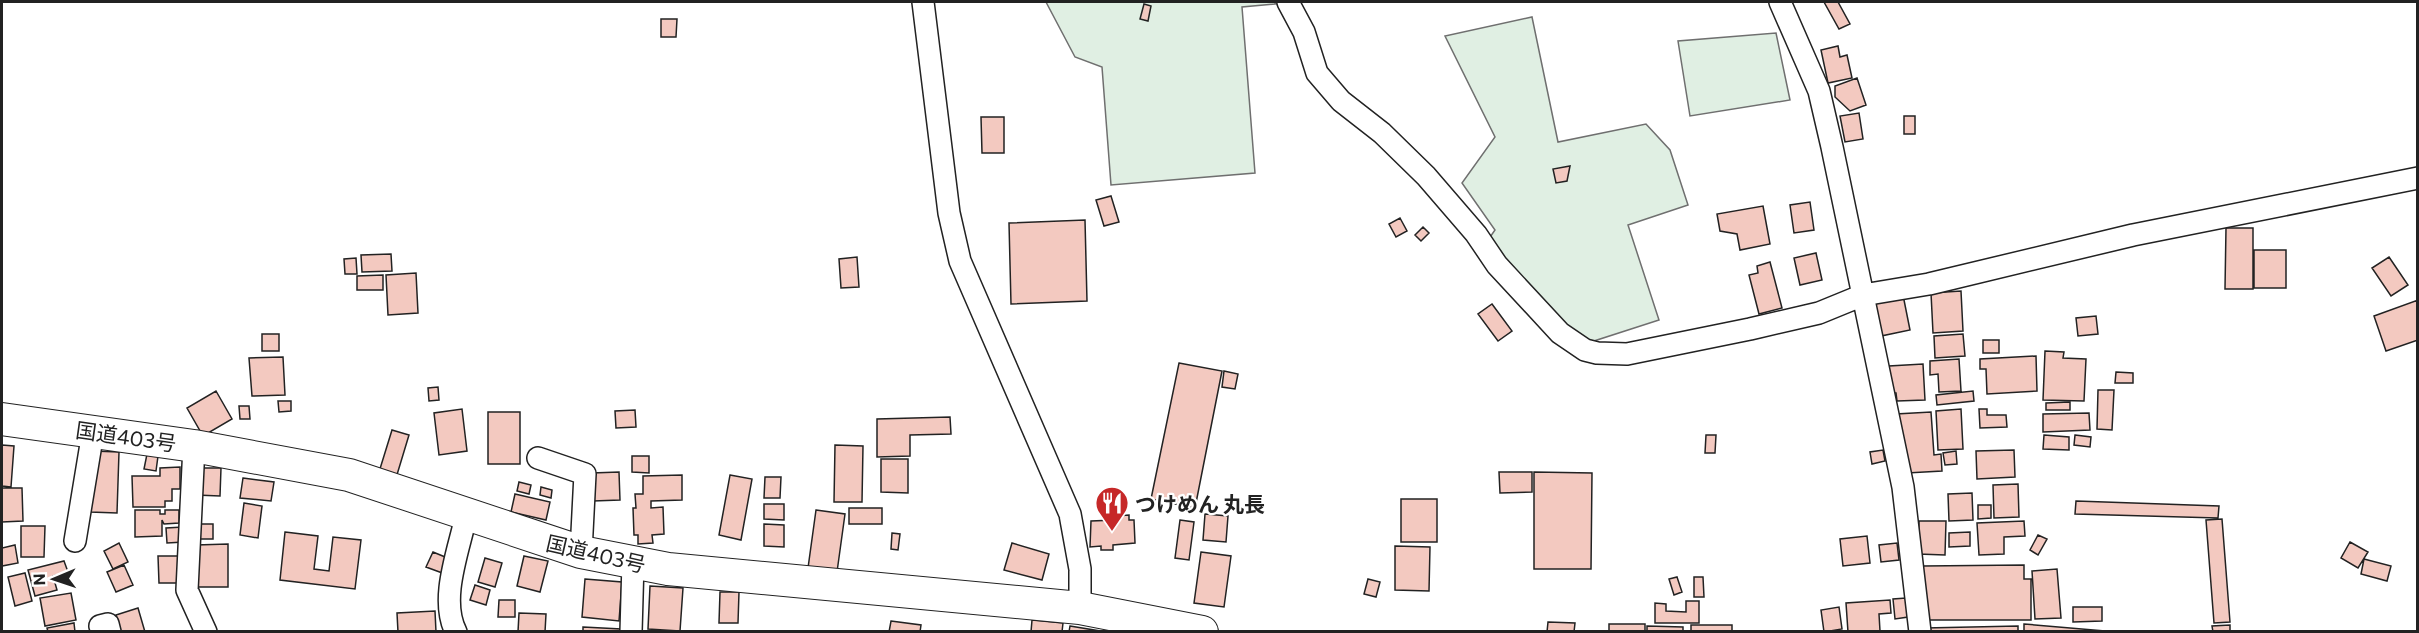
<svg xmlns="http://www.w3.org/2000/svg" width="2419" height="633" font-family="Commissioner,'Noto Sans JP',sans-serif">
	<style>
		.green { fill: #e0efe3; stroke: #6f6f6f; stroke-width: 1.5 }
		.building { fill: #f3c9c0; stroke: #222; stroke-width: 1.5 }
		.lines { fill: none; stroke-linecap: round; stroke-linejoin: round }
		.minor-casing { stroke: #222; stroke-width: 24 }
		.highway-casing { stroke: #222; stroke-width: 34 }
		.minor { stroke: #fff; stroke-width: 21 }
		.highway { stroke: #fff; stroke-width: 32 }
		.labels { text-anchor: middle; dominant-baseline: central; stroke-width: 4.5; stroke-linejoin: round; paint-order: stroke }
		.street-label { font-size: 21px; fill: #222; stroke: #fff }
		.poi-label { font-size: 21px; font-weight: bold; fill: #222; stroke: #fff; text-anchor: start }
	</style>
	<rect width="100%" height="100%" fill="#fff"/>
	<path class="green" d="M1046,2H1274L1276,4L1242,7L1255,173L1111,185L1102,67L1075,57Z
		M1532,17L1558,142L1646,124L1670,150L1688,205L1628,225L1659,320L1569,349L1488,240L1495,230L1462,183L1495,137L1445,36Z
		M1776,33L1790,100L1690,116L1678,41Z"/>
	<path class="building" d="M1824,2H1838L1850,24L1839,29Z
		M1144,4L1151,6L1148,21L1140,19Z
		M661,19H677L676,37H661Z
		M1838,46L1840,57L1847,55L1852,78L1828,83L1821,50Z
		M1857,78L1866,105L1850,111L1835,97V86Z
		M1859,113L1863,139L1845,142L1840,116Z
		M1904,116H1915V134H1904Z
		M981,117H1004V153H982Z
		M1570,166L1567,181L1556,183L1553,169Z
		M1111,196L1119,222L1104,226L1096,200Z
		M1810,202L1814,230L1794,233L1790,205Z
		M1763,206L1770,244L1740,250L1737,234L1720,231L1717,214Z
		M1400,218L1407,231L1396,237L1389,224Z
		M1085,220L1087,301L1011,304L1009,223Z
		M1423,227L1429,233L1421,241L1415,235Z
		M2226,228H2253V289H2225Z
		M2254,250H2286V288H2254Z
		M1816,253L1822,280L1800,285L1794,258Z
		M391,254L392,271L362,272L361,255Z
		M857,257L859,287L841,288L839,259Z
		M2389,257L2408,285L2391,296L2372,268Z
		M356,258L357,274H345L344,259Z
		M1770,262L1782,308L1759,314L1749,275L1758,273L1757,266Z
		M416,273L418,313L388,315L386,275Z
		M383,275V290H357V276Z
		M1961,291L1963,331L1933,333L1931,293Z
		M1903,295L1910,330L1881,336L1874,301Z
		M2418,300V340L2386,351L2374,316Z
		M1492,304L1512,331L1498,341L1478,314Z
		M2096,316L2098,334L2078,336L2076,318Z
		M262,334H279V351H262Z
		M1963,334L1965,356L1935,358L1934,336Z
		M1983,340H1999V353H1983Z
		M2045,351L2064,352L2063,358L2086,359L2084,401L2043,400Z
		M2036,356L2037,391L1987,394L1986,369H1980V359Z
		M283,357L285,395L252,396L249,358Z
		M1959,359L1961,391L1939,392L1938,374L1930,375V361Z
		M1179,363L1222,371L1195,508L1151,499Z
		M1923,364L1925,400L1897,401L1896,393H1891L1889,366Z
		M1224,371L1238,374L1235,389L1222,387Z
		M2116,372L2133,373V383H2115Z
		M438,387L439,400L429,401L428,388Z
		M2098,390H2114L2112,430L2097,429Z
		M216,391L232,419L203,436L187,408Z
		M1973,391L1974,401L1937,405L1936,395Z
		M278,401H291V411L279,412Z
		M2070,402V410H2046V403Z
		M239,406H249L250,419H240Z
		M462,409L467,451L439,455L434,413Z
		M1961,409L1963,449L1938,450L1936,411Z
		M1979,409H1987V415H2006L2007,427L1980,428Z
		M635,410L636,427L616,428L615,411Z
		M488,412H520V464H488Z
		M1931,412L1934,455L1941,454L1942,471L1907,473L1896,414Z
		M2089,413L2090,430L2043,432V414Z
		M950,417L951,434L910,435V456L877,457V419Z
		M392,430L409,435L396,478L379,472Z
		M1706,435H1716L1715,453H1705Z
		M2044,435L2069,437V450L2043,449Z
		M2075,435L2091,437L2090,447L2074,445Z
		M2,445L14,446L11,487L2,486Z
		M835,445L863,446L862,502H834Z
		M1883,450L1885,461L1872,464L1870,452Z
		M2014,450L2015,477L1977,479L1976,451Z
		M93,451L119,452L117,513L90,512Z
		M1956,451L1957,464L1945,465L1943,453Z
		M147,454L158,456L156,471L144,469Z
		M632,456H649V473L632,472Z
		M881,459H908V493L881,492Z
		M180,467V489H172V501H165V507H133L132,476H160V468Z
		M196,468H221L220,496L196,495Z
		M619,472L620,500L593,501L592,473Z
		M1499,472H1532V492L1500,493Z
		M1534,472L1592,473L1591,569H1534Z
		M682,475V500L651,501V508L663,507L664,534L652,535L653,543L638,544V535H634L633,508H636L635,494H643V476Z
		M730,475L752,479L741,540L719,535Z
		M765,477H781L780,498H764Z
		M243,478L274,482L271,501L240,498Z
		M519,482L531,485L529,494L517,491Z
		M2018,484L2019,517L1994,518L1993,485Z
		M541,487L552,490L551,498L540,495Z
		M2,488H22L23,521L2,522Z
		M1972,493L1973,520L1949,521L1948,494Z
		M515,494L550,502L546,520L511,512Z
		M1401,499H1437V542H1401Z
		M2076,501L2219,506L2218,518L2075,514Z
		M244,503L262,506L258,538L240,535Z
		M764,504H784V520L764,519Z
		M1978,505H1991V518L1978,519Z
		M849,508H882V524H849Z
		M135,510H160V514H165V510H179V523L164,524L162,520V536L135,537Z
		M816,510L845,514L837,572L808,568Z
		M1205,514L1228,516L1226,542L1203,540Z
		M1129,515V520H1134L1135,543L1113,545V550H1101V546L1090,547L1091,521L1116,520V516Z
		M2222,519L2230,622L2214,623L2206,520Z
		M1180,520L1194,522L1189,560L1175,558Z
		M1919,521H1946L1945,555L1918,554Z
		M2024,521L2025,536L2004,537V554L1979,555L1977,523Z
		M195,524H213V539H195Z
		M764,524L784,525V547L764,546Z
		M21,526H45L44,557H21Z
		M183,527L184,542L167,543L166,528Z
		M285,532L318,536L314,569L329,571L333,537L361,540L355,589L280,580Z
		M1970,532V546L1949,547V533Z
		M892,533L900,534L898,550L891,549Z
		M2038,535L2047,539L2038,555L2030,550Z
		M1867,536L1870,563L1843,566L1840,539Z
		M2350,542L2368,552L2358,568L2341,558Z
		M119,543L128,562L113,569L104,551Z
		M1012,543L1049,554L1042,580L1004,570Z
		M1897,543L1899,560L1881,562L1879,545Z
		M228,544V587H196V545Z
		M15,545L18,563L2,566V548Z
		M1395,546L1430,547L1429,591L1395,590Z
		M433,552L450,559L445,574L426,567Z
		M1201,552L1231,556L1224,607L1194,603Z
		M158,556H181L182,583H159Z
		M524,556L548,561L540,592L517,586Z
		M485,558L502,563L495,587L478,582Z
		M2364,559L2391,566L2387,581L2361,574Z
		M64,561L68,572L53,576L57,590L35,596L28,570Z
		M124,565L133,585L116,592L107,572Z
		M2024,565V579H2031V620H1924L1923,566Z
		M2057,569L2061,618L2035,619L2032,571Z
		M25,573L32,601L15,606L8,577Z
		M1677,577L1682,592L1674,595L1669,579Z
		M1694,577H1703L1704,597H1694Z
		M585,579L622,582L619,621L582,617Z
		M1368,579L1380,582L1376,597L1364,594Z
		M475,585L490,590L486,605L470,600Z
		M650,586L683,588L680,631L648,629Z
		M720,592H739L738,623H719Z
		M71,593L76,620L45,626L40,598Z
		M1906,598L1908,617L1895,619L1893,599Z
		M499,600H515V617H498Z
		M1890,600L1891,613L1879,614L1880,631L1848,632L1846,603Z
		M1686,601H1699V623H1655V603L1666,604V611L1686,612Z
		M1839,607L1842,629L1824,632L1821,610Z
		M2073,607H2102V621L2073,622Z
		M138,608L145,632H121L116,615Z
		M435,611L436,632H398L397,613Z
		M519,613L546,614L545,632H518Z
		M1032,620L1063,623L1062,632H1031Z
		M891,621L921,625L920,632H889Z
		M1548,622L1575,623L1574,632H1547Z
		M74,623L75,632H48L47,628Z
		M1609,624H1645V632H1609Z
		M2024,624L2117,632H2024Z
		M1691,625H1732V632H1691Z
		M2230,625V632H2213L2212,626Z
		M1070,626L1100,631V632H1069Z
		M1647,626L1683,627V632H1647Z
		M2018,626V632H1925V628Z
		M583,627L621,629V632H583Z"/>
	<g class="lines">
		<defs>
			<path id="minor" d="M923,2L949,213L960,261L1070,514L1080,569V608
				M1288,2L1304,32L1317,73L1341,101L1382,133L1426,176L1476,234L1497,265L1560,333L1585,350L1597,353L1627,354L1750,329L1819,313L1863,295L1929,284L2133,235L2418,178
				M1780,2L1819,91L1832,147L1903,487L1920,632
				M194,446L187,590L206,632
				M538,458L585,474L581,552
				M75,541L93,432
				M100,626L108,624L110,632
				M456,632C439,599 459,550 466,516
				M631,632L633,562"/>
			<path id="highway" d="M2,419L194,446L349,475L581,552L668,569L1080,608L1202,632"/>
		</defs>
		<use href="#minor" class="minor-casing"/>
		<use href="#highway" class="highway-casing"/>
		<use href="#minor" class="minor"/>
		<use href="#highway" class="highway"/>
	</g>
	<defs>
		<symbol id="restaurant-pin" viewBox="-11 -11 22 30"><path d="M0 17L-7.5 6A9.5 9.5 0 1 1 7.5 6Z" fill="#c62828" stroke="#fff"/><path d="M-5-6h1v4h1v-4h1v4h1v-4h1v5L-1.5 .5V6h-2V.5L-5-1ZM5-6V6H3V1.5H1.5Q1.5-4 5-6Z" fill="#fff"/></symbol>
	</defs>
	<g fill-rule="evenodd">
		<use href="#restaurant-pin" x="1093" y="484" width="38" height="52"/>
	</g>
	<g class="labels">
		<g class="street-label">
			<text transform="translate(126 436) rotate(8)">国道403号</text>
			<text transform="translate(596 553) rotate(13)">国道403号</text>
		</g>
		<g class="poi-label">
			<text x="1135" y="503">つけめん 丸長</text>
		</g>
	</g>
	<rect width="2419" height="633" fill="none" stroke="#222222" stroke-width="6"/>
	<g transform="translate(54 579) rotate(268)" stroke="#ffffff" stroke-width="4.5" paint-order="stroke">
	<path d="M0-4.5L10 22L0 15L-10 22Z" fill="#222222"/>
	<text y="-9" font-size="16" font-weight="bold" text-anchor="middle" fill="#222222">N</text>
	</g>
</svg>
